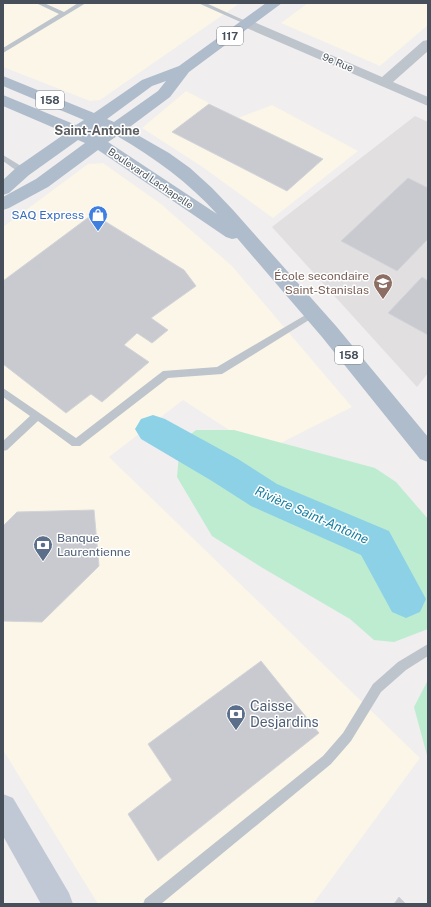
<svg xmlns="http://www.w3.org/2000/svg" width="431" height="907" font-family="'Public Sans',sans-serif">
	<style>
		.commercial { fill: #fbf6e7 }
		.education { fill: #e1dfdf }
		.green { fill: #beecd1 }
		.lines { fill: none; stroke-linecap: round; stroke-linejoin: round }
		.river { fill: #8dd1e7; fill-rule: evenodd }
		.building { fill: #c8cad0; stroke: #d2d4d9 }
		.lane { fill: #bdc4cc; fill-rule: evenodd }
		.street { fill: #bdc4cc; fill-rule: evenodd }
		.secondary { fill: #bfc8d4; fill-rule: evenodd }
		.primary { fill: #aebccb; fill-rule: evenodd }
		.labels { text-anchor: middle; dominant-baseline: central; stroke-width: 3; stroke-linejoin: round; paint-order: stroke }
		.far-street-label { font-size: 10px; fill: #47505a; stroke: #fff }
		.shield { fill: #fff; stroke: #7e848c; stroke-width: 1 }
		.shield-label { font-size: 11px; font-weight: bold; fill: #47505a }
		.shop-label { font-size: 12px; fill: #366cbe; stroke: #fff; text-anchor: end }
		.education-label { font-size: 12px; fill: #785e54; stroke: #fff; text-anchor: end }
		.service-label { font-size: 12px; fill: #4e5e75; stroke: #fff; text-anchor: start }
		.far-district-label { font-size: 13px; font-weight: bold; fill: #5b5e62; stroke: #fff }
		.water-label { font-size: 13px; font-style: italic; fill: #147ea0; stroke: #fff }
		.near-service-label { font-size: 14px; fill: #4e5e75; stroke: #fff; text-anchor: start }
	</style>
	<rect width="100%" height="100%" fill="#f0eeee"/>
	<path class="commercial" d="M3,3H240L100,100L90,101L3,67Z
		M308,3H428V25L380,66L281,23Z
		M186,91L238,118L272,105L358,151L273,218L201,166L142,128Z
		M103,163L161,204L232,266L352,407L263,452L183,400L109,457L420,758L313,904H98L3,750V227L88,164Z"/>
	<path class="education" d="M415,116L428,122V373L417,387L272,227Z"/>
	<path class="green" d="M196,430H234L375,468L396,482L428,519V629L394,642L374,640L350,619L261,567L212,536L177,477L180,443Z
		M428,680V759L414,707Z"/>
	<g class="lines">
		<path class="river" d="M153,415L165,419L238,459L277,484L389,531L426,599L420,612L406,618L392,612L361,555L251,506L212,481L141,439L135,429L141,419Z"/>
	</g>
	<path class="building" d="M209,104L323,159L287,191L172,132Z
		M408,178L428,188V239L397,271L341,241Z
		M93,214L184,270L196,286L151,318L168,330L152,343L137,333L124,345L149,362L102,402L91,394L66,413L3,364V281Z
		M422,277L428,281V335L388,313Z
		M94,510L99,566L42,622L3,621V526L17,512Z
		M261,661L319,733L158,861L128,814L172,780L148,744Z
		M399,897L406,904H394Z"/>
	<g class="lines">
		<path class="lane" d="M36,3H44L64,12L78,3H86L3,53V48L59,14Z
			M198,3H206L250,23L245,24Z
			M3,155L26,169V173H20L3,161Z
			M314,310L318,313L317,315L222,374L168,378L80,446H72L38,421L7,450L3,451V441L30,416L3,397V388L76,438L163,371L217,367Z
			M428,644V656L406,670L381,692L351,741L331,764L161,904H143L145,899L323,756L343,733L373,684L398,662Z"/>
		<path class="street" d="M247,19L382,77L423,41L428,40V51L393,82L428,97V106L242,26L240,23L242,20Z"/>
		<path class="secondary" d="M3,794L13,798L69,893L73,904H41L3,836Z"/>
		<path class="primary" d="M266,3H282L189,72L170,97L127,129L169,153L190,168L212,188L233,210L336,326L428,437V462L420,459L322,337L237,238L232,239L226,237L104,154L98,150L48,187L9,208L3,210V197L36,179L85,143L78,140L29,175L9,193L3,195V180L17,167L66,133L3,106V95L76,125L84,120L3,86V76L94,113L142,80L179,66ZM166,81L158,91L114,122L107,119L152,86ZM97,126L104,130L96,136L89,132ZM117,136C155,158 188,182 217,214L108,142Z"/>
	</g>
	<defs>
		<symbol id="shop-pin" viewBox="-11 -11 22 30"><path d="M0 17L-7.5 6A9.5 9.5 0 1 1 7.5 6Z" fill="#3f7fe0" stroke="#fff"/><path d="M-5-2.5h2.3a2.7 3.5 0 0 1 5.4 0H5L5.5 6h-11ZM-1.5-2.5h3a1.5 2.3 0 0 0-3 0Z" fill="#fff"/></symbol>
		<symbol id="school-pin" viewBox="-11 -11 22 30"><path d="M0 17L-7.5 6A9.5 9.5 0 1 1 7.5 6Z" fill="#8d6e63" stroke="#fff"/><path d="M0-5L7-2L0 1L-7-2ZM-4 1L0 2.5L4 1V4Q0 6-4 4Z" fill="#fff"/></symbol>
		<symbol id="bank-pin" viewBox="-11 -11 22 30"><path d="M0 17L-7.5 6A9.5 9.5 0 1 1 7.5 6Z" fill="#5c6f8a" stroke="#fff"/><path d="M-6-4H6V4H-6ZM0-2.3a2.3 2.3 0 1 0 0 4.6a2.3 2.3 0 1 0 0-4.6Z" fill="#fff"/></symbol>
	</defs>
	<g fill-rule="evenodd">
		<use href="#shop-pin" x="87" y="204" width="22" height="30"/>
		<use href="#school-pin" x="372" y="272" width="22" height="30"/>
		<use href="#bank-pin" x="32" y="534" width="22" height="30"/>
		<use href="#bank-pin" x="225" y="703" width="22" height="30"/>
	</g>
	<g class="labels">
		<g class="far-street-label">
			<text transform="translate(338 62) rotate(23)">9e Rue</text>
			<text transform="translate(151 178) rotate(34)">Boulevard Lachapelle</text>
		</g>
		<g class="shield">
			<rect x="217" y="27" width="26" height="18" rx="3"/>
			<rect x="36" y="91" width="28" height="18" rx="3"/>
			<rect x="335" y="346" width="28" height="18" rx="3"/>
		</g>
		<g class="shield-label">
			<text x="230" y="36">117</text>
			<text x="50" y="100">158</text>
			<text x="349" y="355">158</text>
		</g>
		<g class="shop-label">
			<text x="84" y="215">SAQ Express</text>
		</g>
		<g class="education-label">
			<text x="369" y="276">École secondaire<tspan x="369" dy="14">Saint-Stanislas</tspan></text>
		</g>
		<g class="service-label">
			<text x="57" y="538">Banque<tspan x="57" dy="14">Laurentienne</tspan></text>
		</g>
		<g class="far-district-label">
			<text x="97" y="130">Saint-Antoine</text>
		</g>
		<g class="water-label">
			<text transform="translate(312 515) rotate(24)">Rivière Saint-Antoine</text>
		</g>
		<g class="near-service-label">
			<text x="250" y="706">Caisse<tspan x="250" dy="16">Desjardins</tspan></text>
		</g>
	</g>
	<rect width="431" height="907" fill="none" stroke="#47505a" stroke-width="8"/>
</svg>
